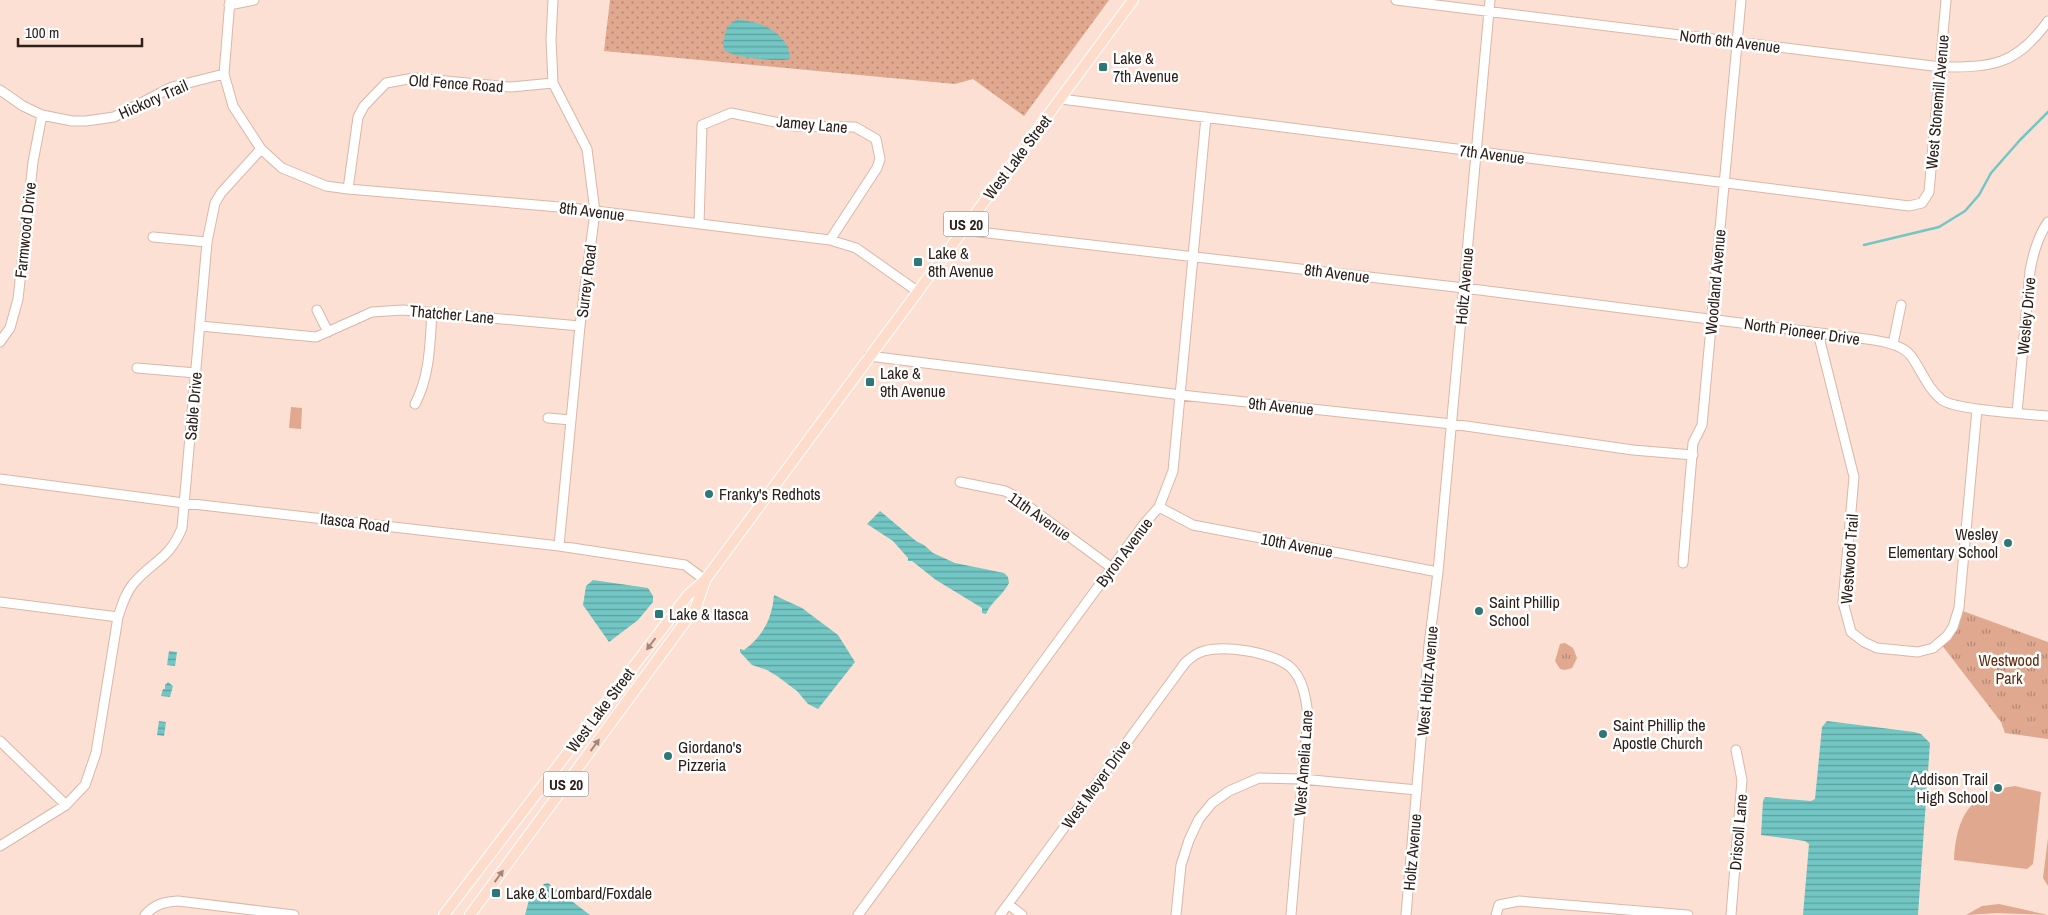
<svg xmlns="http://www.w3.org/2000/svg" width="2048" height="915" font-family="'Archivo Narrow',sans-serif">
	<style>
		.grass { fill: url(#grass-dots) }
		.park { fill: url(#park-tufts) }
		.garden { fill: #dfa88f }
		.water { fill: url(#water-rules) }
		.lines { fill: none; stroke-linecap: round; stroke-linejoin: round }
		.stream { stroke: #72c6c4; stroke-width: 2.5 }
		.minor-casing { stroke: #d9b7a8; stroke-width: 11 }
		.major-casing { stroke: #fff; stroke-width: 12 }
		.minor { stroke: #fff; stroke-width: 9 }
		.major { stroke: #fddccc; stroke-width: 10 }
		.oneway { fill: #9f877c }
		.poi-dot { fill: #2d7776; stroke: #fff; stroke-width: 2 }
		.labels { text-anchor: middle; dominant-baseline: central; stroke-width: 5; stroke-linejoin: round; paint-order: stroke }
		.shield { fill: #fff; stroke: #6c635f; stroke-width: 1 }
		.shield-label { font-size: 15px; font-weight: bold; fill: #2d201a }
		.street-label { font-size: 16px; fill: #2d201a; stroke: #fff }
		.poi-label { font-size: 16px; fill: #2d201a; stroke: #fff; text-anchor: start }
		.park-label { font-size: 16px; fill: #632c0e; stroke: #fff }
	</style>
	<defs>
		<pattern id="grass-dots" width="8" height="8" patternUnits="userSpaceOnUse" patternTransform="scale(1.25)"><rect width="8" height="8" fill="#dfa88f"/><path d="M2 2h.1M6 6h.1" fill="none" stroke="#b58874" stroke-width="1.8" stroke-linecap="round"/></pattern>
		<pattern id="park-tufts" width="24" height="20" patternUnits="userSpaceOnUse" patternTransform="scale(1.25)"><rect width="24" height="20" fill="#dfa88f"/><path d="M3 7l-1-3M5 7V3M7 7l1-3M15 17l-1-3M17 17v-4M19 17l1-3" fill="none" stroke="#b58874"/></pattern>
		<pattern id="water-rules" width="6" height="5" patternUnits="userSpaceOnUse" patternTransform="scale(1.25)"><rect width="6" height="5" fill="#72c6c4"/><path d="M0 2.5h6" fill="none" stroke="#5ea09e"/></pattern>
	</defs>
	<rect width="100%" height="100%" fill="#fce0d3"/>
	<path class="grass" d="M610,0H1109L1024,116L973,79L955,84L604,51Z"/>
	<path class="park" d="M1960,610L2048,642V739L2005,733L2001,722L1941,644Z
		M1565,643L1573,648L1577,658L1572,668L1565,670L1560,669L1555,661L1560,644Z"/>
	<path class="garden" d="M291,407L302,408L301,429L289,428Z
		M2015,786L2041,792L2033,864L2027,869L1954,860C1956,818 1970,791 2015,786Z
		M2048,838V886L2043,878Z
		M1999,904L2048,915L1998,913L1966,915L1982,906Z"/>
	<path class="water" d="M737,20C759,20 790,33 790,59C782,62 731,58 725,50C722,46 724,39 725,34C727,27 730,23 737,20Z
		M880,511L916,541L924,545L933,553L955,563L1004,573L1008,577L1009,583C1003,595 991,602 986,614L982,613V608L936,580L912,561H908V558L893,541L867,524Z
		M593,580L648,588L653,596V602L638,620L609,642L583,605L586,586Z
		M774,595L802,608L838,635L855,662L818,709L808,704L797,691L777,676L767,670L752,665L740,652V649L744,650C763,636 772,619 774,595Z
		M169,651L177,652L175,666L167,665Z
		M168,682L173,686L170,697L161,696L163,689H165V685Z
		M159,721L166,722L164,736L157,735Z
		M1827,721L1914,732L1921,734L1930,743L1918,915H1803L1809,844L1805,841L1761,835L1763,801L1765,797L1811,801L1815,799L1822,727Z
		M548,883L590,915H525L529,900L544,884Z"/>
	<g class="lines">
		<path class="stream" d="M1864,245L1939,227L1965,211L1979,195L1991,173L2020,140L2048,112"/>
		<defs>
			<path id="minor" d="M230,0L224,74L233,106L261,149L282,168L326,186L348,189L571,208L830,240L856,248L917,291
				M553,0L551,39L553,83L587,149L595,212L580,326L559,546
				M1396,0L1941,67C1992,67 2016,66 2048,21
				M229,5L254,0
				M0,90L23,106L42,115L72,121H86L114,117L172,87L224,74
				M1061,99L1909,206L1922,203L1929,192L1946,0
				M348,189L358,117L364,106L386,83L414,78L511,87L553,83
				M699,224L702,125L731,113L795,126L855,127L876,139L880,159L877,168L830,240
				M962,230L1464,288L1843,336C1862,339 1900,340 1911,356C1922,371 1927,388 1942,400C1955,410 2029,414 2048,416
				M153,237L207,242
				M317,310L328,332
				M200,326L316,337L372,312L403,310L580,326
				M1818,333L1854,477L1843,602L1851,632L1864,642L1877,648L1918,652L1933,648L1947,636L1953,627L1959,608L1977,409
				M0,342L10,328L18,299L33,162L42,115
				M1893,344L1901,305
				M869,356L1181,395L1452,424L1633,450L1693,455
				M137,368L196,373
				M415,404C430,376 430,343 432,312
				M2017,413L2030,271C2033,254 2038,236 2048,222
				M548,418L571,420
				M0,479L184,503L559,546L685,565L705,580
				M960,482L1005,491L1013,495L1112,568
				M1159,507L1193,525L1438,572
				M1683,563L1693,443L1702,425L1741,0
				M0,602L118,617
				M0,741L66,805
				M0,846L66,805L85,785L96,753L118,617C122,605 125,594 133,584C152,561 169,560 182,528L207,242L215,203L221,193L261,149
				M1008,904L1022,915
				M145,915C155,904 164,902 178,901L294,915
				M858,915L1144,524L1159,507L1173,471L1206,117
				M1000,915L1185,663C1190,658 1196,653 1204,651C1226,645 1270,652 1289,666C1303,677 1306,699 1308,715L1291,915
				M1176,915L1181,865L1189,840L1199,819L1212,803L1229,791L1259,778L1302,779L1417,790
				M1406,915L1429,645L1438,572L1490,0
				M1496,915L1499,905L1519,901L1688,915
				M1731,915L1742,780L1736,750"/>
			<path id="major" d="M444,915L688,595L705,580L1133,0
				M470,915L696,607L705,581"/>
		</defs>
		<use href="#minor" class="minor-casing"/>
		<use href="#major" class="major-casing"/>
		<use href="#minor" class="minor"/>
		<use href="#major" class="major"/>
	</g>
	<defs><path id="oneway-solid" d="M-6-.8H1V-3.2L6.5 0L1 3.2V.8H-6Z" transform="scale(1.25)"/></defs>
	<g class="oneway">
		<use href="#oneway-solid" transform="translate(651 644) rotate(127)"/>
		<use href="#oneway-solid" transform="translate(595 745) rotate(-54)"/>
		<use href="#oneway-solid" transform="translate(499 876) rotate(-54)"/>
	</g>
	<g class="poi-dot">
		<rect x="1098" y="62" width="10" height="10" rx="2.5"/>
		<rect x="913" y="257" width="10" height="10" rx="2.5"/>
		<rect x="865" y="377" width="10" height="10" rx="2.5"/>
		<circle cx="709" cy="494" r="5"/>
		<circle cx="2008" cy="543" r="5"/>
		<circle cx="1479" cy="611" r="5"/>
		<rect x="654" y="609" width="10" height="10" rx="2.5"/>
		<circle cx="1603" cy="734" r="5"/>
		<circle cx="668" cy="756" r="5"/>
		<circle cx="1998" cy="788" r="5"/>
		<rect x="491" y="888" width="10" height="10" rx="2.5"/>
	</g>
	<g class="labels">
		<g class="shield">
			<rect x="943.5" y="211.5" width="45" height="25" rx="4"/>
			<rect x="543.5" y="771.5" width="45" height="25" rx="4"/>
		</g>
		<g class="shield-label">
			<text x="966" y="224">US 20</text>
			<text x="566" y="784">US 20</text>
		</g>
		<g class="street-label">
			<text transform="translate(1730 41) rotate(7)">North 6th Avenue</text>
			<text transform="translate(456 83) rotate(4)">Old Fence Road</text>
			<text transform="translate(153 99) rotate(-24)">Hickory Trail</text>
			<text transform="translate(1937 102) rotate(-85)">West Stonemill Avenue</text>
			<text transform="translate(812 124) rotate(5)">Jamey Lane</text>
			<text transform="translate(1492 154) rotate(7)">7th Avenue</text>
			<text transform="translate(1017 157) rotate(-53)">West Lake Street</text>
			<text transform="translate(592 211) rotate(7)">8th Avenue</text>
			<text transform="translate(25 230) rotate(-84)">Farmwood Drive</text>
			<text transform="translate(1337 273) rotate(7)">8th Avenue</text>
			<text transform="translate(586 281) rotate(-83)">Surrey Road</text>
			<text transform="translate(1715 282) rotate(-85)">Woodland Avenue</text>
			<text transform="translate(1464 286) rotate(-85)">Holtz Avenue</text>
			<text transform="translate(452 314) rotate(5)">Thatcher Lane</text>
			<text transform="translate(2026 316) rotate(-85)">Wesley Drive</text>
			<text transform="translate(1802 331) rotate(8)">North Pioneer Drive</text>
			<text transform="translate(193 406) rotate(-85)">Sable Drive</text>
			<text transform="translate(1281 406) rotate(6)">9th Avenue</text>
			<text transform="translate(1040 516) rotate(35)">11th Avenue</text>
			<text transform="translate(355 522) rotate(7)">Itasca Road</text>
			<text transform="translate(1297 545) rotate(11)">10th Avenue</text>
			<text transform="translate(1124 552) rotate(-53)">Byron Avenue</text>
			<text transform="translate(1849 559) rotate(-86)">Westwood Trail</text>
			<text transform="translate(1427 681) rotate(-85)">West Holtz Avenue</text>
			<text transform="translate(600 710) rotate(-53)">West Lake Street</text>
			<text transform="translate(1303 763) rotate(-86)">West Amelia Lane</text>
			<text transform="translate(1096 784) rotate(-54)">West Meyer Drive</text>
			<text transform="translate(1738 832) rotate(-85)">Driscoll Lane</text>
			<text transform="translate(1412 852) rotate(-85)">Holtz Avenue</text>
		</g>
		<g class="poi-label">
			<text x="1113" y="58">Lake &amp;<tspan x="1113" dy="18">7th Avenue</tspan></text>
			<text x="928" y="253">Lake &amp;<tspan x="928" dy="18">8th Avenue</tspan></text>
			<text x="880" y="373">Lake &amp;<tspan x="880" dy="18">9th Avenue</tspan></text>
			<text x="719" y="494">Franky's Redhots</text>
			<text x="1998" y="534" text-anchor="end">Wesley<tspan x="1998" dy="18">Elementary School</tspan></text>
			<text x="1489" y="602">Saint Phillip<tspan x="1489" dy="18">School</tspan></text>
			<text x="669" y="614">Lake &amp; Itasca</text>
			<text x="1613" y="725">Saint Phillip the<tspan x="1613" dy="18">Apostle Church</tspan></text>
			<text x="678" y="747">Giordano's<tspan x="678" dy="18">Pizzeria</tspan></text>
			<text x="1988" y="779" text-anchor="end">Addison Trail<tspan x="1988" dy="18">High School</tspan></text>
			<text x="506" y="893">Lake &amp; Lombard/Foxdale</text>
		</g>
		<g class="park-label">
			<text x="2009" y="660">Westwood<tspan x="2009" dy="18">Park</tspan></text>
		</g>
	</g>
	<path d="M18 38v8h124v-8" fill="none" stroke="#2d201a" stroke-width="2.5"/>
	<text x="25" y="38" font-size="15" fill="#2d201a" stroke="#ffffff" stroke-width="4" paint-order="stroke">100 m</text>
</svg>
